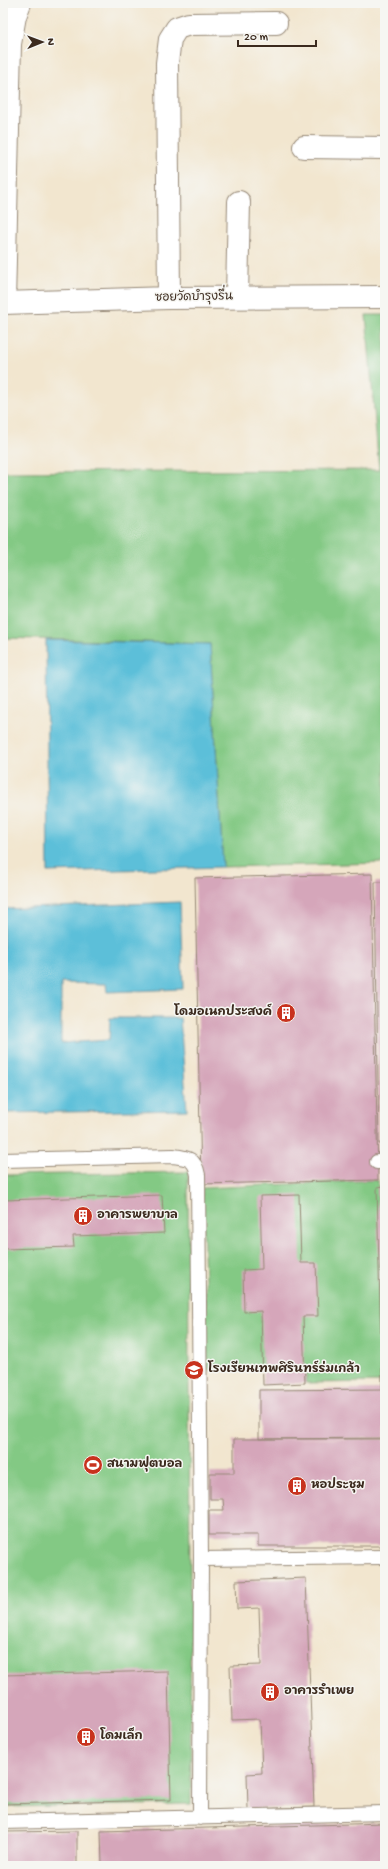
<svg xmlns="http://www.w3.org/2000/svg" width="388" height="1869" font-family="'Gochi Hand','Playpen Sans Thai',sans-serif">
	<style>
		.green { fill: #83c984; stroke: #5f7a51 }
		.water { fill: #5bbfd9; stroke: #4b747c }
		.building { fill: #d5a6ba }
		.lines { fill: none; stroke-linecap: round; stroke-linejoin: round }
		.service-casing { stroke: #968876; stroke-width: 16 }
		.minor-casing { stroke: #968876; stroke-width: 24 }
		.service { stroke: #fff; stroke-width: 14 }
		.minor { stroke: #fff; stroke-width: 22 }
		.labels { text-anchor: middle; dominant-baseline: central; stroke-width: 3; stroke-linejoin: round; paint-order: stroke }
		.street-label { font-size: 12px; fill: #3b2a1e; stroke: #f6f6f2 }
		.poi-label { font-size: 12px; font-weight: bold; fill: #3b2a1e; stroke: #f6f6f2; text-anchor: start }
	</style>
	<rect width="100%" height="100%" fill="#f6f6f2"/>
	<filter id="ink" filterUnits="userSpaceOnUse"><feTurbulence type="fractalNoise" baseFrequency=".025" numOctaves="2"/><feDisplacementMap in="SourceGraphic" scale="8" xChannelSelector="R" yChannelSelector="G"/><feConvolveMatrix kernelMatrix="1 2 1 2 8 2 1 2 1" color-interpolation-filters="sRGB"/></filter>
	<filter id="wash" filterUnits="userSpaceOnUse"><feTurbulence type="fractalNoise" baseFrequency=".012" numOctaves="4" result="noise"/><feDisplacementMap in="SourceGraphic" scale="16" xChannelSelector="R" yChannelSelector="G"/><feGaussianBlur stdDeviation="0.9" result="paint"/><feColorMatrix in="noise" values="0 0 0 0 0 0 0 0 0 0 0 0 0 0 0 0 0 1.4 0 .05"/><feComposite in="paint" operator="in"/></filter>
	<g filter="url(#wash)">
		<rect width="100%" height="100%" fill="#f2e6cf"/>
		<path class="green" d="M366,315H385V863L223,867L210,644L3,638V472L379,470Z
			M188,1172L191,1804L3,1807V1175Z
			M378,1180L385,1382L305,1383L308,1366L208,1370L202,1188Z"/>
		<path class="water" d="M46,640L210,644L223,867L48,872Z
			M180,902L183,989L107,992L106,984L61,983V1043L109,1040L110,1018H180L187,1110L3,1113V909Z"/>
		<g id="blocks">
			<path class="building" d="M372,874L378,1180L201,1184L195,878Z
				M375,882H385V1144H379Z
				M385,1186V1388H382L377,1187Z
				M162,1195L164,1233L73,1236L74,1247L3,1249V1200Z
				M299,1195L301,1263H316L318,1316H303L305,1383L263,1385L261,1311L244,1312L243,1270L262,1269L260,1196Z
				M385,1389V1438L259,1439V1390Z
				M234,1439H385V1546H258V1535H209V1510H224L223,1499H210V1473H234Z
				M306,1578L314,1807L248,1809L247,1774L262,1773L260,1719L232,1720L230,1666L261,1665L259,1608L237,1609L236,1581Z
				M168,1671L171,1800L3,1804V1675Z
				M385,1823V1866H102L101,1831Z
				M77,1831V1866H3V1832Z"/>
		</g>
	</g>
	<g filter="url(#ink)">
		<use href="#blocks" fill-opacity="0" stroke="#968876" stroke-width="1"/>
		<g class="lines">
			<defs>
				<path id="service" d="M3,1160L173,1156C189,1158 195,1159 198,1175L201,1559L200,1818
					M377,1162H385
					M201,1559L385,1557
					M3,1822L385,1813"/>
				<path id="minor" d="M304,147L385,148
					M237,297L239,202
					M169,298L167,63L170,39L177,28L189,24L276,23
					M3,303L169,298L385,297
					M4,303L10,44L15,16L20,3"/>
			</defs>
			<use href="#service" class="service-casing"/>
			<use href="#minor" class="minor-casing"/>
			<use href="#service" class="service"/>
			<use href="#minor" class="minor"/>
		</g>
	</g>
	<defs>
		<symbol id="building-disc" viewBox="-11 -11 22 22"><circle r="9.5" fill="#c8321e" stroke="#f6f6f2"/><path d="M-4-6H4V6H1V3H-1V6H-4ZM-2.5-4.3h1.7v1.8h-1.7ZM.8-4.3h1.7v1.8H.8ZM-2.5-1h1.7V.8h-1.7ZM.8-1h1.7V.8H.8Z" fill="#fff"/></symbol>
		<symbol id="school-disc" viewBox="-11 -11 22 22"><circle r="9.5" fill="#c8321e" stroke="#f6f6f2"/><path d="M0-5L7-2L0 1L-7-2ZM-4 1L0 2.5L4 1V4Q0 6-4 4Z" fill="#fff"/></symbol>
		<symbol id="stadium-disc" viewBox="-11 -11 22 22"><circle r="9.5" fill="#c8321e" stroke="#f6f6f2"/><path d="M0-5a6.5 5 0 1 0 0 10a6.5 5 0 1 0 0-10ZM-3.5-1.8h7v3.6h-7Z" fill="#fff"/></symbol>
	</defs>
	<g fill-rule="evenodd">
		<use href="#building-disc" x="275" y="1002" width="22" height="22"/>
		<use href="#building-disc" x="72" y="1205" width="22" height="22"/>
		<use href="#school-disc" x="183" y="1359" width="22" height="22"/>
		<use href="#stadium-disc" x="82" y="1454" width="22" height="22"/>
		<use href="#building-disc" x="286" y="1475" width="22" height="22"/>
		<use href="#building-disc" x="259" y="1681" width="22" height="22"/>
		<use href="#building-disc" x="75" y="1726" width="22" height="22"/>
	</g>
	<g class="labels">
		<g class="street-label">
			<text transform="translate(194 298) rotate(-1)">ซอยวัดบำรุงรื่น</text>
		</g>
		<g class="poi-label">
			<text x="272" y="1013" text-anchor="end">โดมอเนกประสงค์</text>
			<text x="97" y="1216">อาคารพยาบาล</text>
			<text x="208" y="1370">โรงเรียนเทพศิรินทร์ร่มเกล้า</text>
			<text x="107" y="1465">สนามฟุตบอล</text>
			<text x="311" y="1486">หอประชุม</text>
			<text x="284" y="1692">อาคารรำเพย</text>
			<text x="100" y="1737">โดมเล็ก</text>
		</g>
	</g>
	<rect width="388" height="1869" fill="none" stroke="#f6f6f2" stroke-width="16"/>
	<g transform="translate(42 42) rotate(89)" stroke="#f6f6f2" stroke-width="3" paint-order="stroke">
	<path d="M0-3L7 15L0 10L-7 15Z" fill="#3b2a1e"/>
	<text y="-6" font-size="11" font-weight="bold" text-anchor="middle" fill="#3b2a1e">N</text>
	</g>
	<path d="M238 40v6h78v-6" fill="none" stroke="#3b2a1e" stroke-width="2"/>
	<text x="244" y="40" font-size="12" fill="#3b2a1e" stroke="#f6f6f2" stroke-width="3" paint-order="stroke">20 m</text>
</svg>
